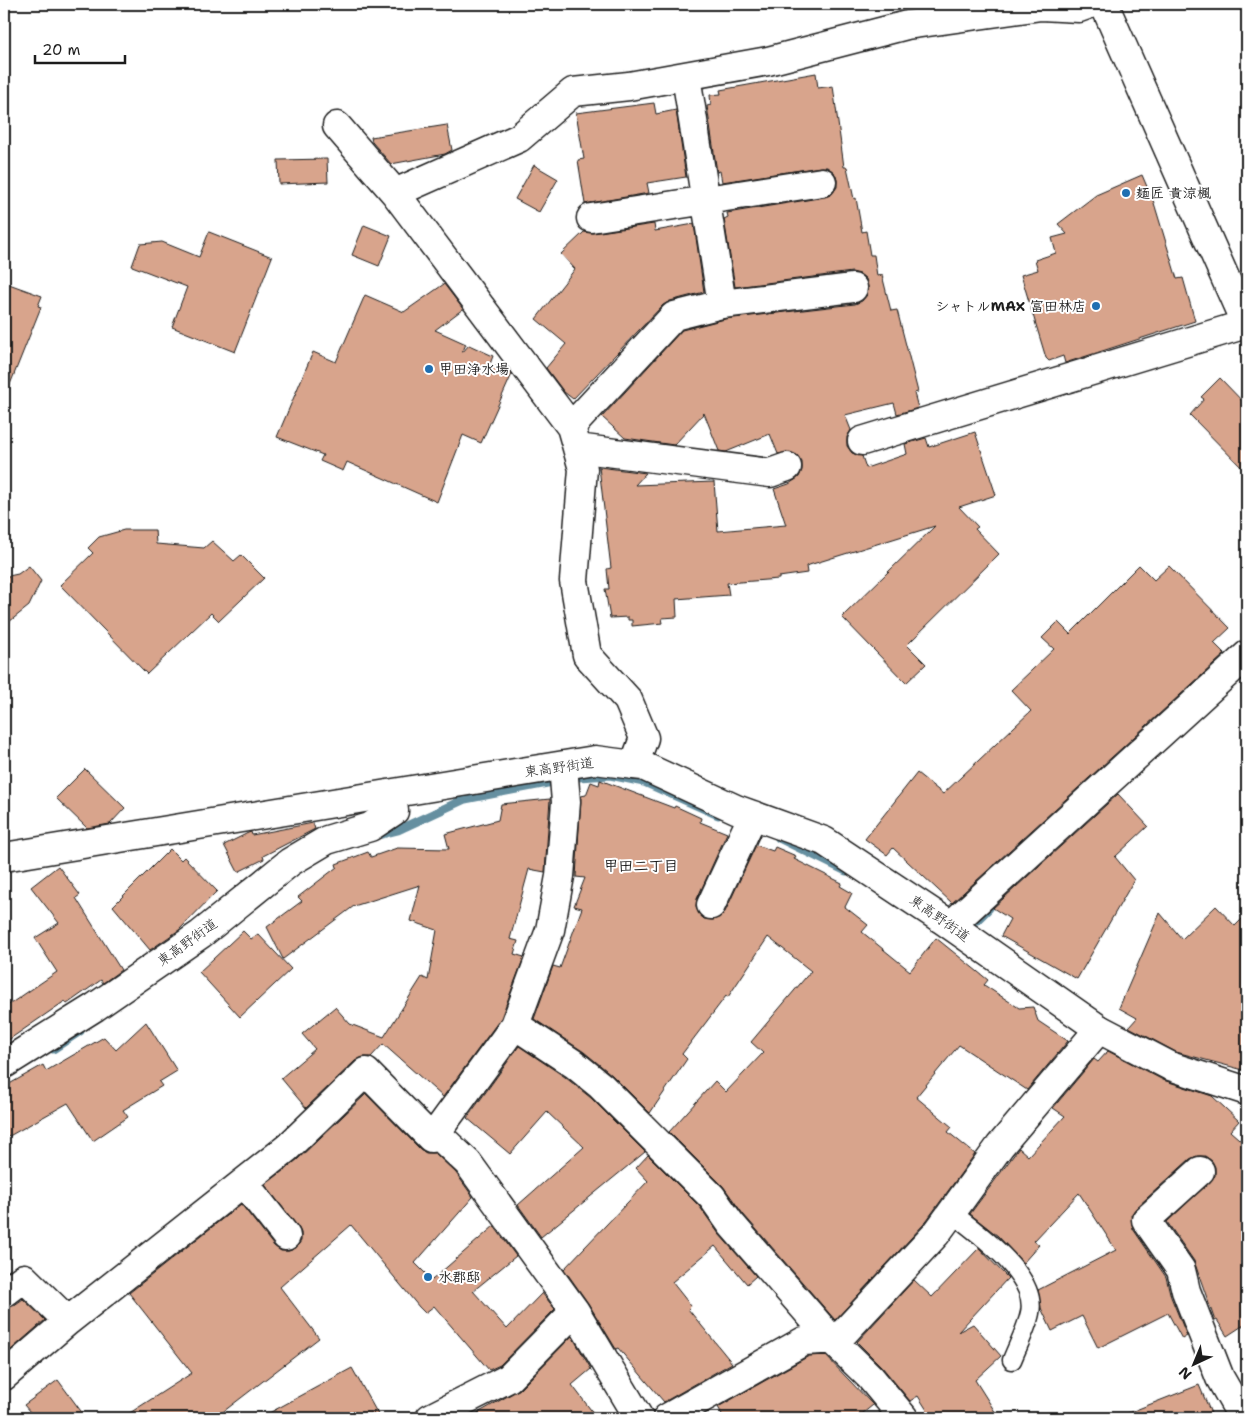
<svg xmlns="http://www.w3.org/2000/svg" width="1251" height="1422" font-family="'Shantell Sans','Klee One',sans-serif">
	<style>
		.lines { fill: none; stroke-linecap: round; stroke-linejoin: round }
		.stream { stroke: #658fa0; stroke-width: 9 }
		.building { fill: #d8a48c; stroke: #1c1c1c }
		.lane-casing { stroke: #1c1c1c; stroke-width: 21 }
		.street-casing { stroke: #1c1c1c; stroke-width: 31 }
		.secondary-casing { stroke: #1c1c1c; stroke-width: 31 }
		.lane { stroke: #fff; stroke-width: 18 }
		.street { stroke: #fff; stroke-width: 28 }
		.secondary { stroke: #fff; stroke-width: 28 }
		.poi-dot { fill: #1f6fb2; stroke: #fff; stroke-width: 2 }
		.labels { text-anchor: middle; dominant-baseline: central; stroke-width: 4; stroke-linejoin: round; paint-order: stroke }
		.poi-label { font-size: 14px; font-weight: bold; fill: #1c1c1c; stroke: #fff; text-anchor: start }
		.street-label { font-size: 14px; fill: #1c1c1c; stroke: #fff }
		.neighbourhood-label { font-size: 15px; font-weight: bold; fill: #1c1c1c; stroke: #fff }
	</style>
	<rect width="100%" height="100%" fill="#fff"/>
	<filter id="ink" filterUnits="userSpaceOnUse"><feTurbulence type="fractalNoise" baseFrequency=".02" numOctaves="2"/><feDisplacementMap in="SourceGraphic" scale="10" xChannelSelector="R" yChannelSelector="G"/><feConvolveMatrix kernelMatrix="1 2 1 2 8 2 1 2 1" color-interpolation-filters="sRGB"/></filter>
	<g filter="url(#ink)">
		<g class="lines">
			<path class="stream" d="M374,836L398,830L465,799L578,777L610,775L644,782L718,815
				M779,838L846,871
				M965,923L977,920L989,908
				M53,1049L80,1031"/>
		</g>
		<path class="building" d="M816,73L818,88L833,86L844,167H847L854,199L856,198L862,232L866,231L870,255H874L877,276L882,275L891,311L897,310L918,392L914,393L918,408L897,414L894,403L845,415L851,430L847,437V446L852,453L862,456L866,468L907,454L905,444L926,438L929,447L975,432L996,495L959,507L978,527L975,529L999,554L907,645L926,664L906,683L842,617L935,526L806,566L807,573L779,577V579L727,583L729,595L676,599L677,617L662,618L663,623L632,626V620H628V617L610,618L605,589H609L607,569L611,568L599,467L646,473L635,485L714,482L718,531L786,525L774,489L789,484L799,477L802,470V462L797,455L790,452L778,454L770,434L726,452L719,451L704,413L674,445L625,438L602,417L682,330L725,319L855,304L862,301L867,295L868,287L866,279L860,274L852,272L735,287L724,219L728,217L727,213L825,197L832,194L837,187V180L834,172L827,167H820L722,182L720,171L717,172L707,106L711,105L710,95L721,94L720,90Z
			M654,103L656,114L676,110L686,177L647,183L649,193L585,204L578,160L584,159L576,113Z
			M447,125L452,150L445,154L391,164L372,142L371,137Z
			M327,159L328,182L279,184L278,160Z
			M534,165L558,179L539,212L515,199Z
			M1142,175L1154,203L1177,279L1183,278L1195,321L1065,363L1063,356L1049,361L1046,358L1021,275L1038,270L1035,260L1056,253L1052,238L1067,234L1058,224L1096,195Z
			M654,224L655,231L694,224L704,292L670,301L663,305L573,399L564,392L546,368L566,344L536,319L575,269L561,254L584,232L593,233Z
			M364,225L391,236L379,266L352,255Z
			M209,232L272,257L235,352L172,327L187,287L132,266L140,244L162,242L199,257Z
			M9,284L42,296L38,306L41,307L5,397L4,297Z
			M444,284L463,309L435,330L466,344L462,353L469,345L493,356L490,364L512,374L481,443L463,435L437,502L347,462L343,471L320,461L323,455L277,437L313,352L336,362L365,295L404,312Z
			M1220,378L1247,406V473L1190,415L1204,399L1201,397Z
			M124,530H155L156,544L204,548L212,541L234,561L241,555L264,578L219,621L211,613L147,674L60,585L93,553L88,548L99,537Z
			M1139,565L1154,580L1169,566L1230,628L1214,643L1225,654L952,903L893,848L887,855L865,839L917,773L943,794L1031,711L1011,690L1054,649L1042,638L1058,622L1070,634Z
			M29,566L41,581L29,606L4,626V577L18,574Z
			M85,769L125,808L110,824L87,828L56,798Z
			M600,780L674,808L675,806L701,818L700,822L727,833L697,899L696,907L699,914L704,919L713,920L720,917L725,912L756,845L773,851L775,847L796,856L794,859L842,883L840,886L852,893L845,907L868,925L862,932L910,971L936,938L988,980L984,985L1019,1008L1033,1007L1038,1021L1068,1041L1027,1090L959,1045L916,1097L952,1127L948,1132L975,1154L924,1224L835,1320L743,1214L723,1186L669,1132L715,1081L726,1092L763,1053L751,1042L811,971L768,937L728,997L726,996L682,1054L687,1059L650,1113L612,1075L584,1052L534,1019L553,966L560,968L582,908L574,906L585,878L576,877L581,796L586,795L591,782L599,785Z
			M1118,794L1148,826L1115,857L1134,880L1077,979L1001,936L1010,919L993,908Z
			M550,799L545,872L529,869L510,939L518,941L514,954L524,957L501,1018L443,1097L383,1044L371,1057H363L355,1061L306,1108L281,1078L315,1049L302,1034L335,1007L350,1024L384,1037L422,977L428,980L437,930L411,921L420,885L354,906L283,959L267,927L302,901L298,897L337,867L336,864L368,852L371,857L397,848L449,849L445,834L498,820L501,804Z
			M313,823L315,829L263,856L264,859L238,872L224,845L248,833L251,832L252,835Z
			M170,849L181,860L184,857L217,891L179,930L150,950L113,906Z
			M58,866L80,895L76,898L121,970L103,983L101,980L67,1004L65,1001L4,1043V1008L57,972L35,938L59,923L31,887Z
			M1216,906L1235,926L1247,914V1071L1176,1052L1129,1027L1137,1018L1119,1008L1160,913L1182,939Z
			M243,931L251,939L258,934L291,969L240,1017L199,972Z
			M146,1022L177,1071L159,1082L162,1086L123,1110L128,1117L93,1141L68,1103L4,1139V1087L43,1065L46,1071L104,1037L116,1050Z
			M519,1046L565,1077L591,1098L645,1152L541,1237L518,1205L584,1147L547,1112L510,1154L467,1118Z
			M1108,1051L1163,1080L1212,1096L1239,1121L1230,1131L1247,1146V1323L1227,1336L1217,1320L1215,1321L1194,1261L1167,1222L1215,1176V1167L1212,1161L1205,1156H1197L1190,1159L1136,1208L1131,1215L1133,1229L1166,1277L1171,1297L1187,1336L1182,1339L1168,1313L1098,1348L1082,1316L1052,1331L1041,1308L1038,1290L1116,1250L1079,1193L1034,1241L1039,1245L1023,1263L998,1236L970,1214L1019,1148L1028,1156L1065,1116L1053,1108L1094,1059L1098,1062Z
			M366,1094L420,1149L426,1153H435L456,1173L473,1197L415,1263L432,1280L494,1226L516,1256L473,1291L507,1329L542,1293L555,1309L500,1365L489,1370L434,1306L425,1313L419,1307L351,1225L280,1287L319,1338L215,1418H122L192,1373L129,1293L241,1204L274,1246L281,1251H288L296,1248L301,1241V1233L298,1227L265,1185L298,1159Z
			M648,1155L700,1207L719,1234L756,1276L747,1284L715,1246L672,1282L691,1306L688,1309L732,1363L664,1402L618,1348L616,1349L588,1303L564,1269L648,1181L636,1168Z
			M979,1248L1008,1278L958,1332L973,1324L1001,1356L975,1380L999,1418H932L918,1396L910,1401L882,1367L857,1342L914,1280L932,1297Z
			M23,1299L45,1320L4,1356V1308L13,1306Z
			M572,1336L591,1369L572,1385L597,1418H469L520,1389Z
			M825,1355L873,1405L857,1418H724L718,1407L809,1356Z
			M352,1368L380,1418H260Z
			M58,1380L86,1418H35L24,1405Z
			M1199,1385L1213,1418H1118V1417Z"/>
		<g class="lines">
			<defs>
				<path id="lane" d="M952,1213C978,1233 1038,1276 1030,1313C1027,1328 1018,1345 1012,1360"/>
				<path id="street" d="M686,76L722,304
					M337,126L395,193
					M591,218L822,182
					M571,427L674,316L722,304L853,288
					M862,441L1246,324
					M577,448L770,473L787,467
					M711,905L753,815
					M940,918L824,841L736,809L643,766L634,765L644,738L628,700L587,655L574,581L583,469L571,427L395,193L519,138L573,92L629,86L768,61L907,25L1041,6L1079,8L1090,4
					M951,925L1247,655
					M515,1025L574,1064L601,1086L712,1197L731,1224L831,1339L870,1377L904,1418
					M4,1064L95,1007L201,934L290,862L327,840L370,827L394,811L392,794
					M436,1133L468,1163L575,1311L639,1418
					M1200,1171L1146,1220L1181,1270L1186,1291L1220,1378L1243,1418
					M244,1183L286,1236
					M4,1293L24,1278L68,1321
					M4,1376L68,1321L287,1148L366,1072L431,1138L436,1133L515,1025L550,930L560,876L566,802L563,766
					M430,1418L509,1378L575,1311
					M667,1418L804,1341L838,1339L936,1234L1000,1146L1099,1029"/>
				<path id="secondary" d="M1104,4L1247,327
					M4,857L595,760L634,765
					M940,918L1099,1029L1170,1066L1247,1091"/>
			</defs>
			<use href="#lane" class="lane-casing"/>
			<use href="#street" class="street-casing"/>
			<use href="#secondary" class="secondary-casing"/>
			<use href="#lane" class="lane"/>
			<use href="#street" class="street"/>
			<use href="#secondary" class="secondary"/>
		</g>
	</g>
	<g class="poi-dot">
		<circle cx="1126" cy="193" r="5"/>
		<circle cx="1096" cy="306" r="5"/>
		<circle cx="429" cy="369" r="5"/>
		<circle cx="428" cy="1277" r="5"/>
	</g>
	<g class="labels">
		<g class="poi-label">
			<text x="1136" y="193">麺匠 貴涼楓</text>
			<text x="1086" y="306" text-anchor="end">シャトルMAX 富田林店</text>
			<text x="439" y="369">甲田浄水場</text>
			<text x="438" y="1277">水郡邸</text>
		</g>
		<g class="street-label">
			<text transform="translate(559 767) rotate(-8)">東高野街道</text>
			<text transform="translate(940 918) rotate(35)">東高野街道</text>
			<text transform="translate(187 942) rotate(-36)">東高野街道</text>
		</g>
		<g class="neighbourhood-label">
			<text x="641" y="866">甲田二丁目</text>
		</g>
	</g>
	<rect width="1251" height="1422" fill="none" stroke="#fff" stroke-width="20"/>
	<rect x="10" y="10" width="1231" height="1402" fill="none" stroke="#1c1c1c" stroke-width="2" filter="url(#ink)"/>
	<g transform="translate(1194 1364) rotate(224)" stroke="#ffffff" stroke-width="4" paint-order="stroke">
	<path d="M0-4L9 19L0 12L-9 19Z" fill="#1c1c1c"/>
	<text y="-8" font-size="14" font-weight="bold" text-anchor="middle" fill="#1c1c1c">N</text>
	</g>
	<path d="M35 55v8h90v-8" fill="none" stroke="#1c1c1c" stroke-width="2.5"/>
	<text x="42" y="55" font-size="15" fill="#1c1c1c" stroke="#ffffff" stroke-width="4" paint-order="stroke">20 m</text>
</svg>
